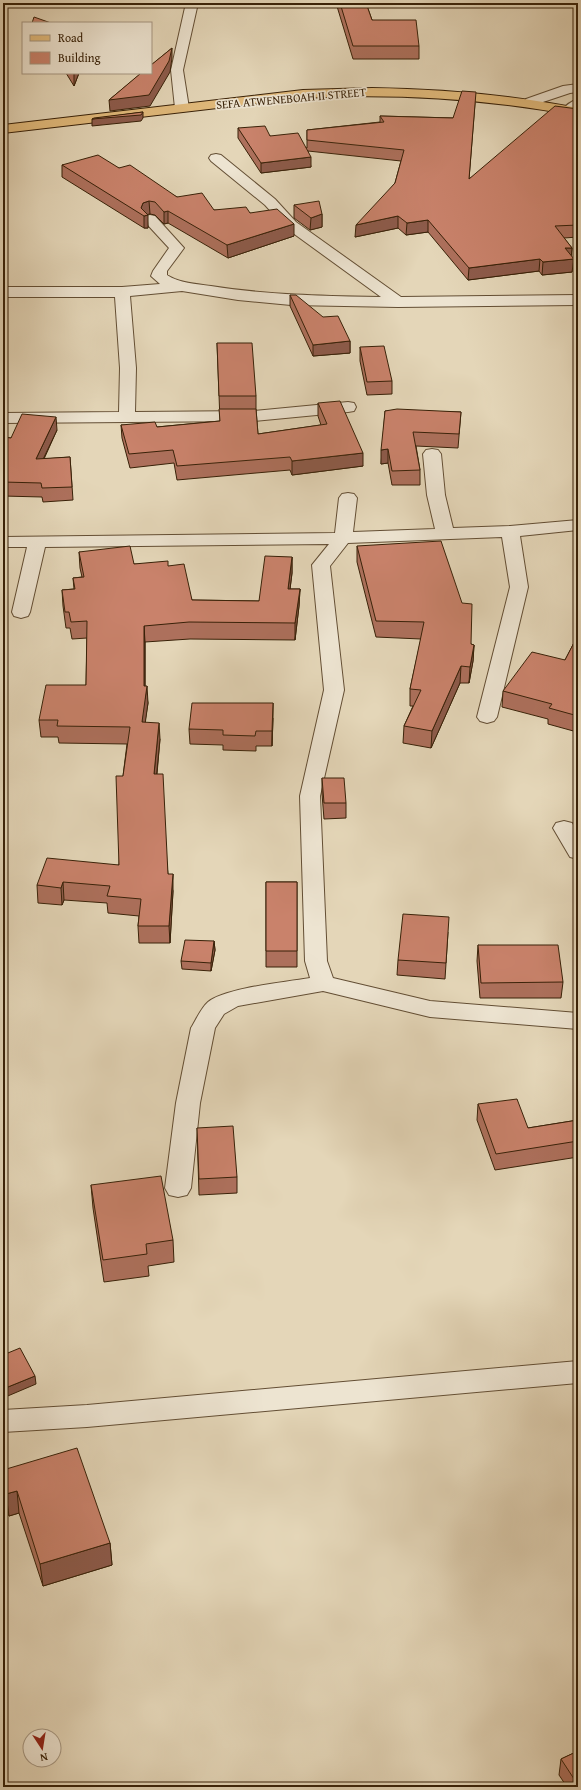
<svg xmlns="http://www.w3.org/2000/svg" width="581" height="1790" font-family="'Gentium Book Plus',serif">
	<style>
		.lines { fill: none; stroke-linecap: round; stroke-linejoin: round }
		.minor-casing { stroke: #634e34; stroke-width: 2 }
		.primary-casing { stroke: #382108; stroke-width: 2 }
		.minor { fill: #ede4d1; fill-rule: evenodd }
		.primary { fill: #e2bb7c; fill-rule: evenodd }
		.wall { fill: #ad705c; stroke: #382108 }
		.shaded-wall { fill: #8d5b4b; stroke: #382108 }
		.building { fill: #c9826b; stroke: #382108 }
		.labels { text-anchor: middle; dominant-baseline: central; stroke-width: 3.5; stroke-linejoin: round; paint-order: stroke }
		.far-street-label { font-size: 12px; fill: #382108; stroke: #ede4d1 }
	</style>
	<rect width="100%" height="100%" fill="#e4d6b8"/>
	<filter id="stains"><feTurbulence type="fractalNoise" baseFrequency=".005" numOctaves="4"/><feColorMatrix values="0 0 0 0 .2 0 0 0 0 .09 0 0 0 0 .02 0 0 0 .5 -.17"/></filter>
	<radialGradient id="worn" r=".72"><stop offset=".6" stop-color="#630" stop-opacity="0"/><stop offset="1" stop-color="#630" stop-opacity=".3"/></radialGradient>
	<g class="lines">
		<defs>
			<path id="minor" d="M186,3H198L183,70L189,108L187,111H177L175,108L171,70Z
				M578,84V92L570,93L531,106L526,105L524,102L526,99L563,86Z
				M578,99V109L574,113H564L562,110C566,105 572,101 578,99Z
				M216,154L221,155L275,199L296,222L401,297L578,295V305L398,307L291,305L238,300L182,291L130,296L136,368L135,412L254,411L348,402L354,403L356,407L354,411L348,412L254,421L3,423V413L119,412L120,368L115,297H3V287H122L160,284L151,276L153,271L169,248L145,222L143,219L145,216L150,215L155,216L184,248L167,271V275C179,283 196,284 211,286C267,295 324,296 381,297L286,228L265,205L211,161L209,158L211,155Z
				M432,449L438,450L441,454L445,495L453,528L510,526L578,520V530L520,536L528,587L497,717L494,721L487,723L480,721L477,717L510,587L502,537L348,543L330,566L344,690L320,796L327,961L333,978L430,1001L578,1013V1029L430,1017L323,991L238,1006L224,1014L215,1028L200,1103L191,1188L187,1195L178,1197L169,1195L165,1188L176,1103L191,1028C196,1020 201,1008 208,1002C225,988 286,982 310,978L305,961L300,796L324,690L312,565L329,544L45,547L30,612L28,616L21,618L14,616L12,612L27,547H3V537L335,533L339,498L342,494L348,493L354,494L357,498L353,532L435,529L427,495L423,454L426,450Z
				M564,821L572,823L578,834V859L570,857L553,828L556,823Z
				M578,1361V1383L87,1427L3,1432V1410L87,1405Z"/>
			<path id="primary" d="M372,88C442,89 510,95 578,108V116C487,99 396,93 303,98L3,133V125L303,90Z"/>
		</defs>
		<use href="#minor" class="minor-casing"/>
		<use href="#primary" class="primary-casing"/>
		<use href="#minor" class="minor"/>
		<use href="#primary" class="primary"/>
	</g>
	<path class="wall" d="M336,3H366L372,20L419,46V59H353Z
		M66,73H79L74,86Z
		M475,103L469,179L578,109V237L564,238L572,248L571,256L572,272L542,275L539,271L468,280L428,232L406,235L398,228L355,237L395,183L401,161L308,151L311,167L261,173L238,138V128L270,136L307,148V130L380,122V116L453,118Z
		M62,165L119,168L177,197L214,210L250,213L294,236L228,258L168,223L164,224L155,215L150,214H147L148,228H144L62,177Z
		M294,205L322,214V227L310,230L294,218Z
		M290,295L350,341V353L313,356L290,306Z
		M217,343L256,396V409L258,434L321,425L318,416V403L363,466L292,475L290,470L177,480L174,463L130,468L122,438L121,425L157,427L220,421Z
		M360,347L392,381V394L367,395L360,361Z
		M385,411L461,412L458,448L416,446L420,470V485H392L388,463L381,464Z
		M57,430L44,459L70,457L73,500L43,502L42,497L3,496V437L11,438Z
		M357,546L471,644L474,645L473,661L469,683H460L431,748L403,743L404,726L413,706H410V689L421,639L376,637L357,562Z
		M79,552L134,564L168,566L192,600L259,601L292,557V573L290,589H300L299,606L295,640L190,639L145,642V686L148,703L145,722L160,739L157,774L168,874L173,891L170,943H139L138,926L139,916L108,913L107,903L64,900L62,905L38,903L37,885L119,865L123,776L127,744L59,743L58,737H41L39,720L86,685L87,638L72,639L70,628H66L63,606L62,590L74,589L73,578L82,577L80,568Z
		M578,635V749L575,748L577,732L548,724V719L502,707L503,691L565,660Z
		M273,718L272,746H256V751L223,750V745L190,744L189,729Z
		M322,778L346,803V818L324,819L322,794Z
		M266,882H297V967H266Z
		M448,932L445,979L397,975L398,960Z
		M214,941L215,950L211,971L182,969L181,961Z
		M478,945L563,982L561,998H480L477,961Z
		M478,1104L528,1128L578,1120V1157L495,1170L477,1120Z
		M197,1128L237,1177V1193L199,1195Z
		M91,1185L173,1240L174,1262L148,1266L149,1276L104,1282L93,1208Z
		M3,1470L110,1543L112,1565L43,1586L19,1513L9,1516L3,1498Z
		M578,1751V1787H567L559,1775L561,1759Z"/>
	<path class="shaded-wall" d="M172,48V58L170,72L150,106L110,111L109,100Z
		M74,73H79L74,86Z
		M143,112V118L141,121L92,126V119Z
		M311,157V167L261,173V163Z
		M149,201L150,214L144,215L141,208L143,203Z
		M168,211V223L164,224V212Z
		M322,214V227L310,230L311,218Z
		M148,215V228H144V216Z
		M398,216V228L355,237L356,225Z
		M428,220V232L406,235L407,223Z
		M294,224V236L228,258L227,245Z
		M565,248H572L571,260Z
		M540,259L539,271L468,280L469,268Z
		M574,259L572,272L542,275L543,262Z
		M350,341V353L313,356V345Z
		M56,417L57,430L37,472L36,459Z
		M388,449V463L381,464V450Z
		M363,453V466L292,475V461Z
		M292,557V573L288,605V589Z
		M300,589L299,606L295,640V623Z
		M144,626L145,642V699L147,686L148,703L143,739L142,722L144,686Z
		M474,645L473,661L469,683L470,667Z
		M461,666L460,683L431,748L432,731Z
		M273,703V718L272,746V731Z
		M159,723L160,739L155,791L154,774Z
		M173,874V891L170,943L169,926Z
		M63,882L64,900L62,905L61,888Z
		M214,941L215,950L211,971V963Z
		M35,1376L36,1384L3,1398V1389Z
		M17,1491L19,1513L9,1516L6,1494Z
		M110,1543L112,1565L43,1586L40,1564Z"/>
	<path class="building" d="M340,3H366L372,20H416L419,46H353Z
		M34,17L51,23H32Z
		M172,48L169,61L149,95L109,100L141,73H151V65Z
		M462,91L476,92L469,179L555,106L578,109V225L555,226L572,248H565L574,259L543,262L540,259L469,268L428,220L407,223L398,216L356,225L395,183L404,150L307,140V130L384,122L380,116L453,118Z
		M143,112L141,115L92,119L94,118Z
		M265,126L270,136L298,133L311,157L261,163L238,128Z
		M98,155L119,168L130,165L177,197L202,193L214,210L246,207L250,213L277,209L294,224L227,245L168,211L164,212L155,202L149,201L143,203L141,208L148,215L144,216L62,165Z
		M319,201L322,214L311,218L294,205Z
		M290,295H296L323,317L338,316L350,341L313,345Z
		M217,343H252L256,396H219Z
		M384,346L392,381L367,382L360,347Z
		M340,401L363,453L292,461L290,457L177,466L173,450L129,454L121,425L155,422L157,427L220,421L219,409H256L258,434L327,424L318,403Z
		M397,409L461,412L459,434L413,432L420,470L392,471L388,449L381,450L385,411Z
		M22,414L56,417L36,459L70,457L72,487L42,488L41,483L3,482V437L11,438Z
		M441,541L462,603L472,604L471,644L474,645L470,667L461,666L432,731L404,726L421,690L410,689L424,622L376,621L357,546Z
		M130,546L134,564L168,561V566L184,564L192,600L259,601L265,556L292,557L288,589H300L295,623L189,622L144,626V686H147L142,722L159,723L154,774H163L168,874H173L169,926H138L141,899L107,896L110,886L63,882L61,888L37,885L47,858L119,865L116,776H123L130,727L57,726L58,720H39L46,685H86L87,621L71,622L69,612H65L62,590L75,589L73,578L84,577L79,552Z
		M578,635V716L549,708L552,704L503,691L532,652L565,660Z
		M192,703H273L272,731H256L255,736L223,735V730L189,729Z
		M322,778H344L346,803H324Z
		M266,882H297V951H266Z
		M403,914L449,917L446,963L398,960Z
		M185,940L214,941L211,963L181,961Z
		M478,945H558L563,982L481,983Z
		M517,1099L528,1128L578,1120V1141L496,1154L478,1104Z
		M233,1126L237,1177L199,1179L197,1128Z
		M161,1176L173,1240L146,1244L147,1254L103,1260L91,1185Z
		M20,1348L35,1376L3,1389V1355Z
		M77,1448L110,1543L40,1564L17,1491L6,1494L3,1485V1470Z
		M578,1751V1785L561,1759Z"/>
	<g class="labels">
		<g class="far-street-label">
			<text transform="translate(291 98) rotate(-5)">SEFA ATWENEBOAH II STREET</text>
		</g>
	</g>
	<rect width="581" height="1790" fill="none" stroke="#e4d6b8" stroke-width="16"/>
	<rect x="4" y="4" width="573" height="1782" fill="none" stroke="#382108" stroke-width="2"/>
	<rect x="8" y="8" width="565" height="1774" fill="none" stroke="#382108"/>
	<rect x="22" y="22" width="130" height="52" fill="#ede4d1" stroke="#a59681"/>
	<rect x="30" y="35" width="20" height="6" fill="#e2bb7c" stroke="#a59681"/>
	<text x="58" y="42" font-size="12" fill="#382108">Road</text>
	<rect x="30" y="52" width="20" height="12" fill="#c9826b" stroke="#a59681"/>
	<text x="58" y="62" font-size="12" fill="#382108">Building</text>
	<g transform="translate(42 1748) rotate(168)"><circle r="19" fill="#ede4d1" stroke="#a59681"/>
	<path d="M0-3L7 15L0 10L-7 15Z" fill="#8f2418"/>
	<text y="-6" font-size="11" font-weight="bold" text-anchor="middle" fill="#382108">N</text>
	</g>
	<rect width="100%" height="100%" filter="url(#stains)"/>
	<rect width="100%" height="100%" fill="url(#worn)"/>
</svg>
